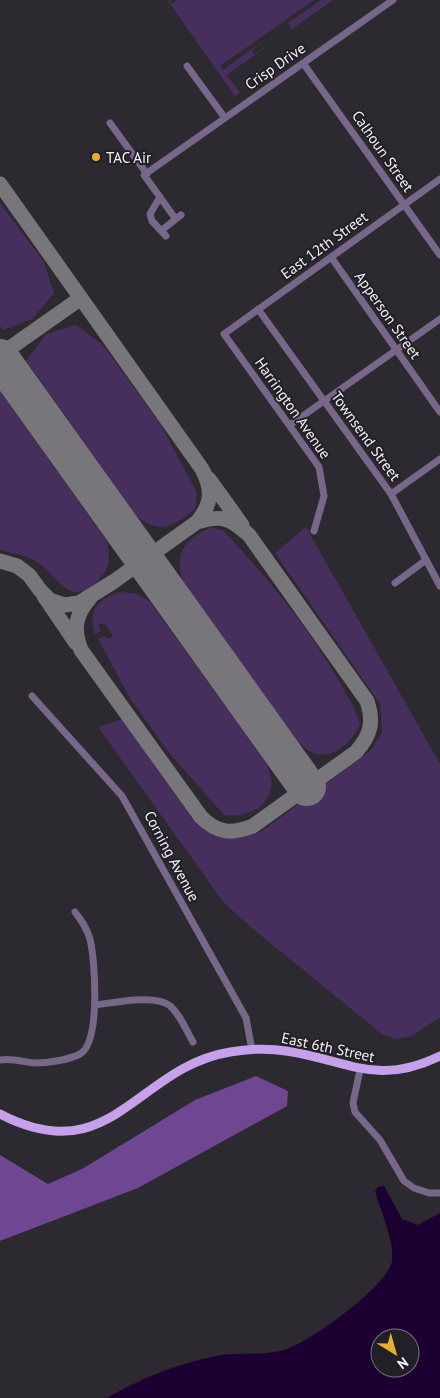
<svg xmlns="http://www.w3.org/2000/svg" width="440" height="1398" font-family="'PT Sans',sans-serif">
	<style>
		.green { fill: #462f5c }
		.forest { fill: #6e4692 }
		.water { fill: #1c0032; fill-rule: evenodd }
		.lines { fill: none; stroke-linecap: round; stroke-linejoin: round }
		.taxiway { stroke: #78757b; stroke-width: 15 }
		.runway { stroke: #78757b; stroke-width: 38 }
		.minor { stroke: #776789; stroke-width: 7 }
		.major { stroke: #c4a1e8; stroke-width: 9 }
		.poi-dot { fill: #e5ad35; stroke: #221f26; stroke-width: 2 }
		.labels { text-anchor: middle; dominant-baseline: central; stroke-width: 4; stroke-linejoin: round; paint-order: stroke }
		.street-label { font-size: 15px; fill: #f4f2f7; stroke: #221f26 }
		.poi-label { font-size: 15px; fill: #f4f2f7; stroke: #221f26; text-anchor: start }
	</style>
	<rect width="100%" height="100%" fill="#2c2930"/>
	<path class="green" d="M169,0L172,4L177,0H314L220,66L223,70L266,39L252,51L254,54L270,44L227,75L240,93L235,96L168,1Z
		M321,0H333L292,29L288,23Z
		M0,203L44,262L54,293L32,319L3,330L0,326Z
		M76,325L103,345L161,425L195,489L197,495L195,509C173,527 162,534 137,517L26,361L46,334Z
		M0,391L106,540C110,552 111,565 102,576C71,612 60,578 37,562C26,555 12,553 0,550Z
		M212,527L224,531C266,577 304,621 336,676C345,692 355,706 360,724C353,741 334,760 313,753C309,751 304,747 300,744L183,583C174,553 184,539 212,527Z
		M306,527L440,764V1017L412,1036L397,1039L383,1035L252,928L224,903L98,727L122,719L193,820C217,843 231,842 262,831L371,750L382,732L380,704L275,553Z
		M120,592L138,594L150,602L266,762C269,770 273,781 271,789C267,810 242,818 224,815L170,754L131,700L98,639L105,636L109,639L113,636L104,623L98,625L101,631L95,635C88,611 96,600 120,592Z"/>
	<path class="forest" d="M256,1076L288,1091L287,1106L138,1188L0,1241V1155L48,1184L82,1169L195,1100Z"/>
	<path class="water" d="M384,1186L402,1219L418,1225L440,1213V1398H107C141,1378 177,1364 216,1356C237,1352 262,1356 284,1350C309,1343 388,1286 392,1261C395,1243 380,1209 375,1191L378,1187ZM380,1338H410V1368H380Z"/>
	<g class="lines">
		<path class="taxiway" d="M0,184L202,469C213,490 212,504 197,522L113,582L79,603L65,605L50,600L40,590L29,575L17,566L0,561
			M0,355L81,298
			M209,479L242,525
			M44,596L76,643
			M90,598C75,615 73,629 81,650L201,817C218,834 232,834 253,826L356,752C371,735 374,722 367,701L249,535C229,517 222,515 197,522"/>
		<path class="runway" d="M0,358L307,787"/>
		<path class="minor" d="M303,63L440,255
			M187,66L225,118L393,0
			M110,123L147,174
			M160,197L150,214L152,221L166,236
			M175,218L144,175L225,118
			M162,230L181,215
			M331,257L440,412
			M258,309L391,494L440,586
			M290,425L440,319
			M391,494L440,459
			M314,531L324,496L319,467L224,334L440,179
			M395,583L426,560
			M32,696L122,796L246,1018L252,1050
			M95,1005C113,1003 154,994 169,1005C180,1014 186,1030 193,1042
			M0,1060C12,1058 23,1062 34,1063C48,1063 68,1060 80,1054C101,1042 95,960 90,939C87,928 81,920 75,912
			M360,1070L353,1103L355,1112L380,1140L404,1181L414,1188L429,1193H440"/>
		<path class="major" d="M0,1114C111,1172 137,1067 230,1052C248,1049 268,1048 286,1051C348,1060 376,1087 440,1056"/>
	</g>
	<circle class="poi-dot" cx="96" cy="157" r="5"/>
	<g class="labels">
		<g class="street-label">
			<text transform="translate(275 66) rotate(-35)">Crisp Drive</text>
			<text transform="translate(383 151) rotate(55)">Calhoun Street</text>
			<text transform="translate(324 245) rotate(-36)">East 12th Street</text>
			<text transform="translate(388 315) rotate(55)">Apperson Street</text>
			<text transform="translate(293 408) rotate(55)">Harrington Avenue</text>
			<text transform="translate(366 436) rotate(54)">Townsend Street</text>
			<text transform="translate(172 856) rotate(62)">Corning Avenue</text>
			<text transform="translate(328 1047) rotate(12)">East 6th Street</text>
		</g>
		<g class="poi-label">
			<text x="106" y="157">TAC Air</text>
		</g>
	</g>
	<g transform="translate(395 1353) rotate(143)"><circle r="24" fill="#221f26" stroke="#76737a"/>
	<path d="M0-4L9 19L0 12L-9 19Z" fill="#e5ad35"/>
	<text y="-8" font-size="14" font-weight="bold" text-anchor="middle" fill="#f4f2f7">N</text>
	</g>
</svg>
